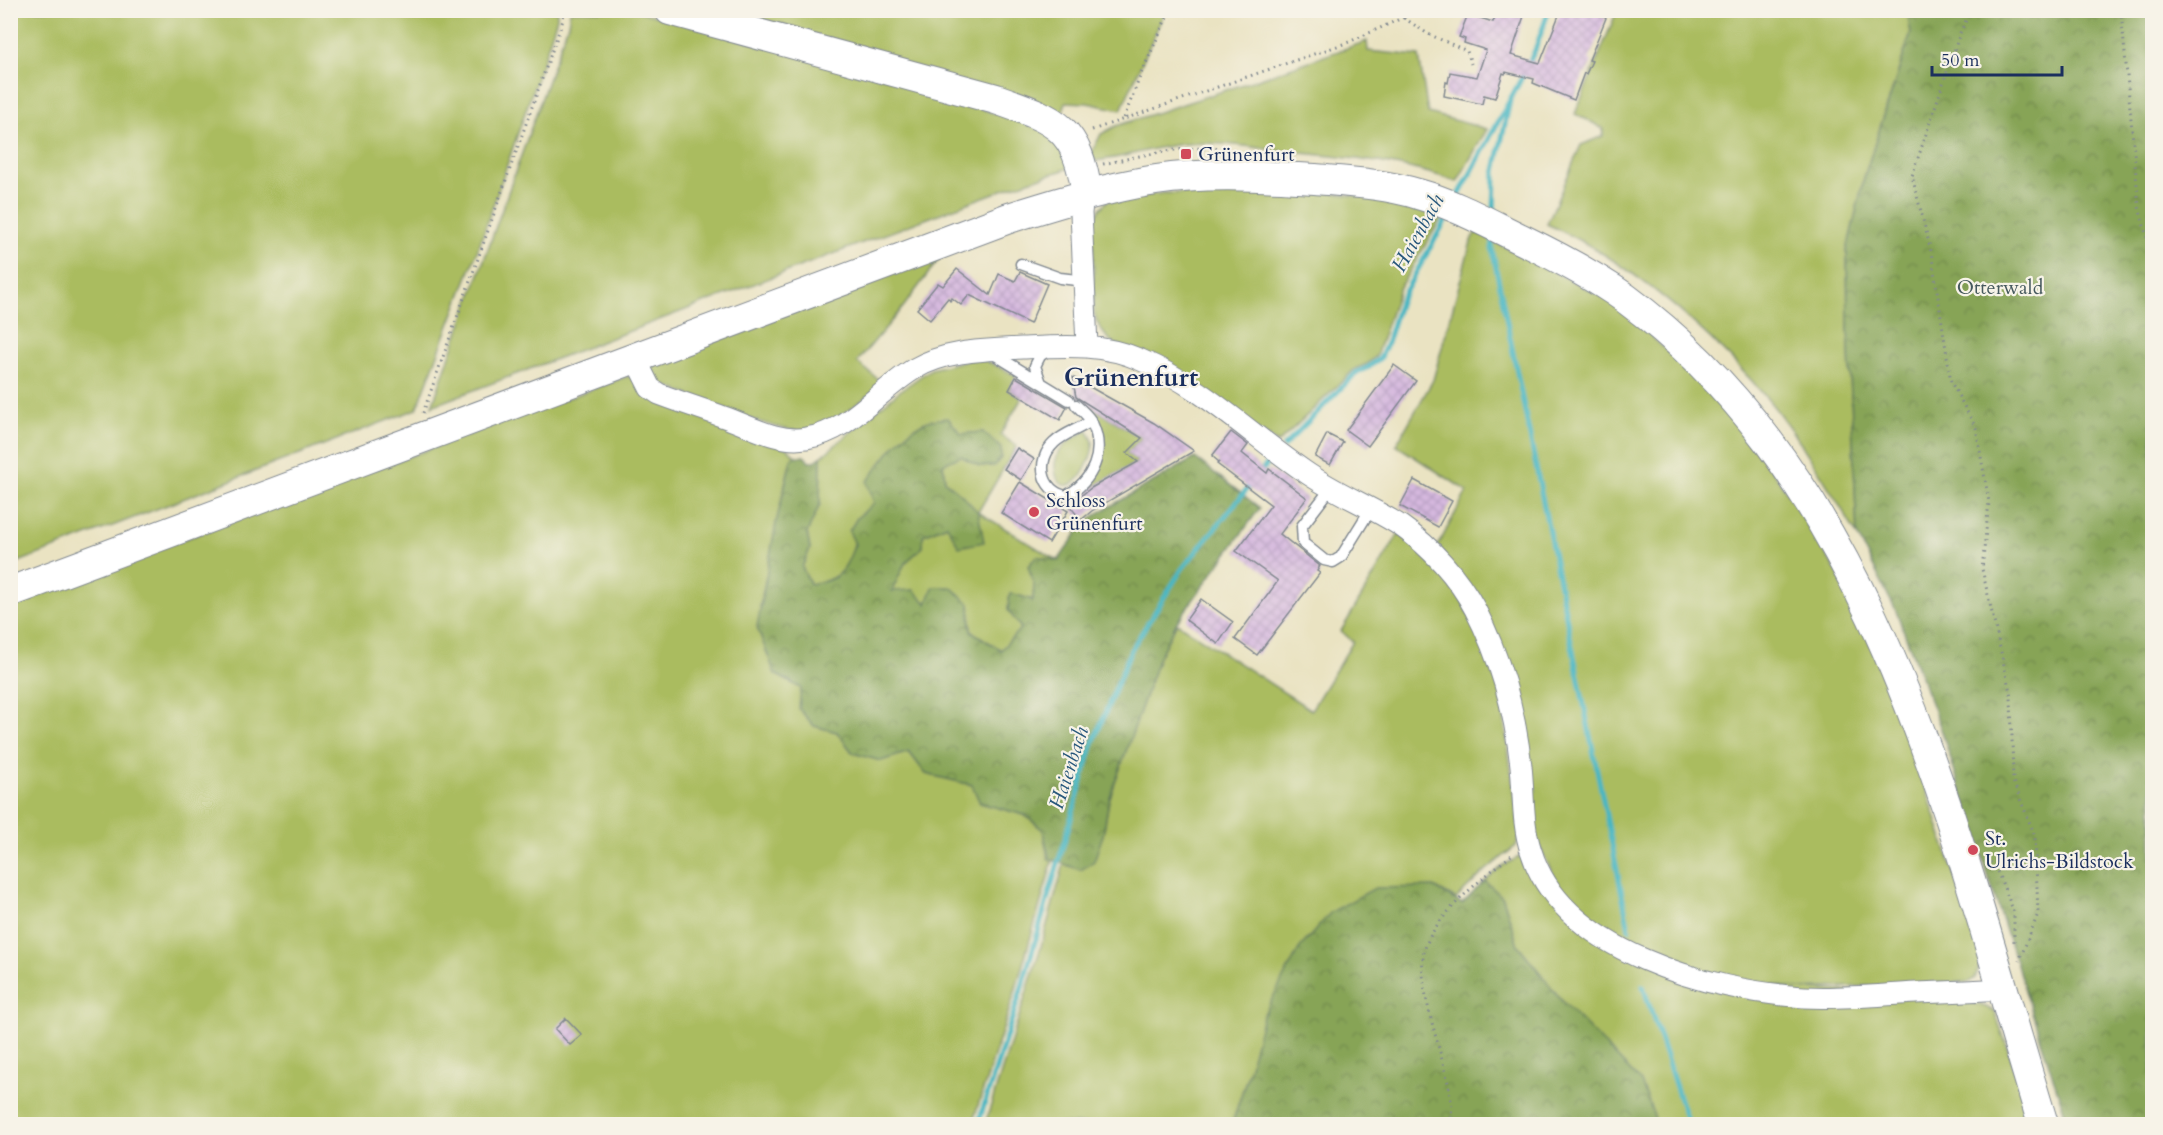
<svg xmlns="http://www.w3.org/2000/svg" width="2163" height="1135" font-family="Cardo,serif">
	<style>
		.green { fill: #aabc5f; stroke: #62765e; stroke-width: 1.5 }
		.forest { fill: url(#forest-crowns); stroke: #516a5a; stroke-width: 1.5 }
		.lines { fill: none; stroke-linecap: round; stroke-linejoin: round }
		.stream { stroke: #47b6c2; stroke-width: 5 }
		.building { fill: url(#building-cross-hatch) }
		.lane-casing { stroke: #828990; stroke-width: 13 }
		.street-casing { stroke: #828990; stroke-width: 23 }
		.secondary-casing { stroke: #828990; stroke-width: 32 }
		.path { stroke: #828990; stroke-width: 3; stroke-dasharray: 1.5 4.5; stroke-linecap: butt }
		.lane { stroke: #fff; stroke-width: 10 }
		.street { stroke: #fff; stroke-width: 21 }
		.secondary { stroke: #fff; stroke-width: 30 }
		.poi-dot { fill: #d1495b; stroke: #f7f3e8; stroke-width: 2 }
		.labels { text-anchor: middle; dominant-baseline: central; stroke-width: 4.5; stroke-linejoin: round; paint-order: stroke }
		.poi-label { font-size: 20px; fill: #1b2f5e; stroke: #f7f3e8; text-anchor: start }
		.park-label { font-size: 20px; fill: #46595e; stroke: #f7f3e8 }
		.water-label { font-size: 21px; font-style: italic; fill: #28587c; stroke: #f7f3e8 }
		.district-label { font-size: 26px; font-weight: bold; fill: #1b2f5e; stroke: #f7f3e8 }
	</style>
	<defs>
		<pattern id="forest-crowns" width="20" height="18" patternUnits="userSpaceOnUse" patternTransform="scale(1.5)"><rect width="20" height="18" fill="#87a456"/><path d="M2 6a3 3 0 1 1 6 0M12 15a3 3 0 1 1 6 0" fill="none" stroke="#6e864a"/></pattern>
		<pattern id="building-cross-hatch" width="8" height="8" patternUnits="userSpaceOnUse" patternTransform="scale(1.5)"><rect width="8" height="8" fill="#d5b8de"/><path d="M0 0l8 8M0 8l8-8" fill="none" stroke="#b69ec1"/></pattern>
	</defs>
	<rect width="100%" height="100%" fill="#f7f3e8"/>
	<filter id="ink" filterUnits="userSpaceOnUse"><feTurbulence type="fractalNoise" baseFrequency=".0167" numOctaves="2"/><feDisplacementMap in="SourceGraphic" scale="12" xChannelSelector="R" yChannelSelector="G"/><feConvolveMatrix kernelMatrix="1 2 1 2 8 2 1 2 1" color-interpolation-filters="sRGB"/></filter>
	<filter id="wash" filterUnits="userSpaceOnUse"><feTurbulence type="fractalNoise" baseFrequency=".008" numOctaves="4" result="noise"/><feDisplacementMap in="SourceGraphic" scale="24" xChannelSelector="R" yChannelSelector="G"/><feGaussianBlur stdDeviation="1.35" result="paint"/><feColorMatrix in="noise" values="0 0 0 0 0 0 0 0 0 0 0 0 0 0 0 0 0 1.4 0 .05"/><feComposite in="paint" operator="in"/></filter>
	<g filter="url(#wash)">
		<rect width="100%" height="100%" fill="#eae3c2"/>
		<path class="green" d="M11,10L557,11V18L548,46L477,252L417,409L11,565Z
			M570,11H637L906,83L1049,132L1073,167L1010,187L432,406L568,24Z
			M698,11H1165L1121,110L1087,103L1066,102L1062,114Z
			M1617,11H1907L1911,32L1865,174L1847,250L1848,327L1857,535C1830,489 1803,443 1770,402C1724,346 1657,286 1595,249C1580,240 1563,232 1547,224L1581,145L1603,136V128L1575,114Z
			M1367,41L1368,51L1419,56L1428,113L1487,129L1457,182C1401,161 1341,157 1282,151C1250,147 1217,141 1185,144C1155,146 1126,158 1095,161L1091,154L1101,134L1116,126L1232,88Z
			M1279,186L1394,201L1442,217L1399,289L1376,356L1367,364L1355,369L1278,443L1111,341C1102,333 1097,325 1094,313L1093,223L1099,210L1107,201L1164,193L1236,194Z
			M1476,232L1617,304L1742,422L1837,572L1898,702L1982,960L1975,978L1969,982L1797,989L1703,973L1637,950L1563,895L1533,833L1523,728L1436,547L1441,540L1467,491L1396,445L1433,380L1472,238Z
			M945,251L904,306L857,362L884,384C860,401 838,421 810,430C784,438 686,393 657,382L652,374V365Z
			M976,358L987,361L1017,376L1009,390L1022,398L1000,435L1017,446L978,512L1058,561L1034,584L1033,600L1010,593L1008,610L1021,628L1001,650L971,631L970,604L927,605L891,592L905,563L923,547V535L947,525L975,510L962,495L945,481L943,463L961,456L979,465L983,432L961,434L857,518C855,553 850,580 810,584L802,567L810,549L807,533L820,504L821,457L897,393L931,369Z
			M628,376L789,449L795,456L791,460L785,484L760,606L775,674L801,688L814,726L837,732L853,753L881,761L909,752L926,774L973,785L980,803L1024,815L1043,830L1048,858L1053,860L1014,995L972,1124H11V603Z
			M1079,399L1142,438L1127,453L1138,462L1086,491L1080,497C1086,487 1097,475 1100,464C1108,440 1094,417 1079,399Z
			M1087,430C1089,433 1092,438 1093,442C1094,454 1080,489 1064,485C1060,484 1057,479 1056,475C1050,452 1069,440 1087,430Z
			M1399,533L1433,560L1461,598L1482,641L1501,696L1520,835L1516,846L1485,871L1456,899L1434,887L1247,1077L1232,1124H985L1039,953L1064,864L1081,870L1103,835L1109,800L1159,657L1177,623L1311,710L1353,642L1341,631Z
			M1521,856L1526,860L1534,880L1681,981L1956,998L1986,1007L1995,1012L2034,1124H1655L1654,1116L1518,945L1503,898L1485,881L1504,865Z"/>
		<path class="forest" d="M1907,11H2152V1124H2068L1941,729L1896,611L1857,535L1848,327L1847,250L1865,174L1911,33Z
			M948,418L961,434L983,432L1001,448V458L994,466H979L961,456L943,464L945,481L962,495L978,512L984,542L959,547L947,525L923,535V547L905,563L892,591L914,590L927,604L933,587H951L970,604L971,631L1001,650L1021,628L1008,610L1010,593L1033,600L1034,584L1028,566L1037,556L1058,561L1083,524L1100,512L1195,458L1260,508L1177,622L1159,657L1109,800L1103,835L1094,861L1081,870L1049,859L1043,830L1025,815L980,803L972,785L926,774L909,752L881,761L853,753L837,732L814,726L799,709L801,688L775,674L757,627L776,523L791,460L795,456H804L809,461H815L821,457L820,504L807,533L810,549L802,567L810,584C841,581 844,571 855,544L849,531L857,518L874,503L867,482C882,462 898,436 921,424C929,419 939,419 948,418Z
			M1485,881L1503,898L1518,945L1561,1000L1641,1082L1654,1116L1655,1124H1232L1247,1077L1263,1016L1299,949L1331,912L1375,888L1434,887L1462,904Z"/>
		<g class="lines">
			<path class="stream" d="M1457,199L1520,81L1535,50L1549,10
				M1494,215L1495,171L1510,100
				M1493,237L1492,248L1629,929
				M1284,446L1357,372L1369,367L1381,357L1387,343L1400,301L1448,216
				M1258,475L1271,460
				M1643,986L1688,1124
				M978,1124L1019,997L1093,743L1132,648L1182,569L1252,483"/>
		</g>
		<g id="blocks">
			<path class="building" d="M1498,10H1526L1511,55L1540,63L1561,10H1589L1606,18L1589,60L1592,61L1586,74L1584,73L1574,100L1533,83L1534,79L1506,72L1505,74L1503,73L1495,98L1484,95L1482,104L1444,96L1446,82L1448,83L1450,72L1477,77L1486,50L1464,43L1465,39L1459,37L1468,14L1493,22Z
				M957,269L990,295L999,274L1015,281L1020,272L1047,284L1030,324L969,295L961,305L952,298L950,301L948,298L930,320L917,309L938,283L943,286Z
				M1394,365L1416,381L1368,446L1346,430Z
				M1016,377L1067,407L1060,420L1009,390Z
				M1072,377L1154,423L1194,451L1093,510L1081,520L1069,505L1091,488L1138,462L1127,453L1142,438L1076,397Z
				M1231,432L1248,445L1242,453L1267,473L1269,469L1307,498L1280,534L1320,566L1317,571L1320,573L1257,655L1235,639L1278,581L1236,551L1271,505L1217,464L1219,462L1212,456Z
				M1327,434L1343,442L1330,465L1315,457Z
				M1017,448L1034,459L1021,480L1004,469Z
				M1414,480L1452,501L1438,527L1400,506Z
				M1020,482L1068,511L1049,543L1001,513Z
				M1201,599L1233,622L1218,644L1186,620Z
				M566,1018L582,1035L570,1045L555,1029Z"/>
		</g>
	</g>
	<g filter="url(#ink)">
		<use href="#blocks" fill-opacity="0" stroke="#828990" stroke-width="1.5"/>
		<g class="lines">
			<defs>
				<path id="lane" d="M1021,264L1060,278L1085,281
					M992,353L1069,400
					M1041,383L1035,366L1040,356L1050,349
					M1076,405C1081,410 1089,416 1092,423C1106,452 1093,481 1066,496C1040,490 1036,460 1054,443C1064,433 1080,429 1091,421
					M1331,488L1302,526L1303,543L1324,560L1333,562L1341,557L1370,510"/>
				<path id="street" d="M1087,346L1081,213L1082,204L1087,194
					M635,358L650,388L659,394C680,402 702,409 724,417C750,426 778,443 806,438C849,432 878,391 914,369C946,350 986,350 1022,348C1064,346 1102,343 1141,360C1202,386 1250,434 1304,471C1335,493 1370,506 1401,526C1431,547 1458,577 1475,609C1500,657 1515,712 1521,766C1524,794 1522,824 1531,851C1562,952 1711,991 1804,997C1841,999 1879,995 1916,993C1945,992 1973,991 2002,989"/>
				<path id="secondary" d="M670,10L996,99C1056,120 1077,126 1087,194
					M10,592L1009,218C1057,203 1105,188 1156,180C1209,172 1262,176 1315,179C1349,182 1386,184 1418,194C1454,204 1488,223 1521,239C1556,256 1593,275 1625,298C1882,487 1954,836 2043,1124"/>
			</defs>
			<use href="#lane" class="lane-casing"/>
			<use href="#street" class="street-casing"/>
			<use href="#secondary" class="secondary-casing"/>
			<path class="path" d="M1971,10L1960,33L1912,176L1931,251L1951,382L1976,428L1989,502L1982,569L2011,696L2013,781L2035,836L2038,914L2019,961
				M2121,10L2139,207L2152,257
				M1404,18L1428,34L1467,51L1471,64
				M1124,118L1141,74L1170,10
				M1092,130L1349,42L1420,10
				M1103,164C1150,154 1184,144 1233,150
				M423,413L563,20L564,10
				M1990,862L1997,871L2014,912V942
				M1450,1124C1455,1100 1446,1076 1440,1052C1433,1026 1418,978 1424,952C1432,917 1486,875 1513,854"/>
			<use href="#lane" class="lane"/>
			<use href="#street" class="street"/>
			<use href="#secondary" class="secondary"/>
		</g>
	</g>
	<g class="poi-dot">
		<rect x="1180" y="148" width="12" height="12" rx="3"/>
		<circle cx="1034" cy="512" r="6"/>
		<circle cx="1973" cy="850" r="6"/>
	</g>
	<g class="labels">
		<g class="poi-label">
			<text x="1198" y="154">Grünenfurt</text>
			<text x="1046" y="500">Schloss<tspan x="1046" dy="23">Grünenfurt</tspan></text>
			<text x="1985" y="838">St.<tspan x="1985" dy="23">Ulrichs-Bildstock</tspan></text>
		</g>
		<g class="park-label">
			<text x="2000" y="287">Otterwald</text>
		</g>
		<g class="water-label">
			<text transform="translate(1418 233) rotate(-61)">Haienbach</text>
			<text transform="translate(1069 768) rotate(-72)">Haienbach</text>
		</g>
		<g class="district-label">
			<text x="1131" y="377">Grünenfurt</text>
		</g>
	</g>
	<rect width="2163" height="1135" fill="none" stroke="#f7f3e8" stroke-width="36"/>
	<path d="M1932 66v9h130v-9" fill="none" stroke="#1b2f5e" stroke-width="3"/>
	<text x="1941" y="66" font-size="18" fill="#1b2f5e" stroke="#f7f3e8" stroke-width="4.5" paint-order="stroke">50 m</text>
</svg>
